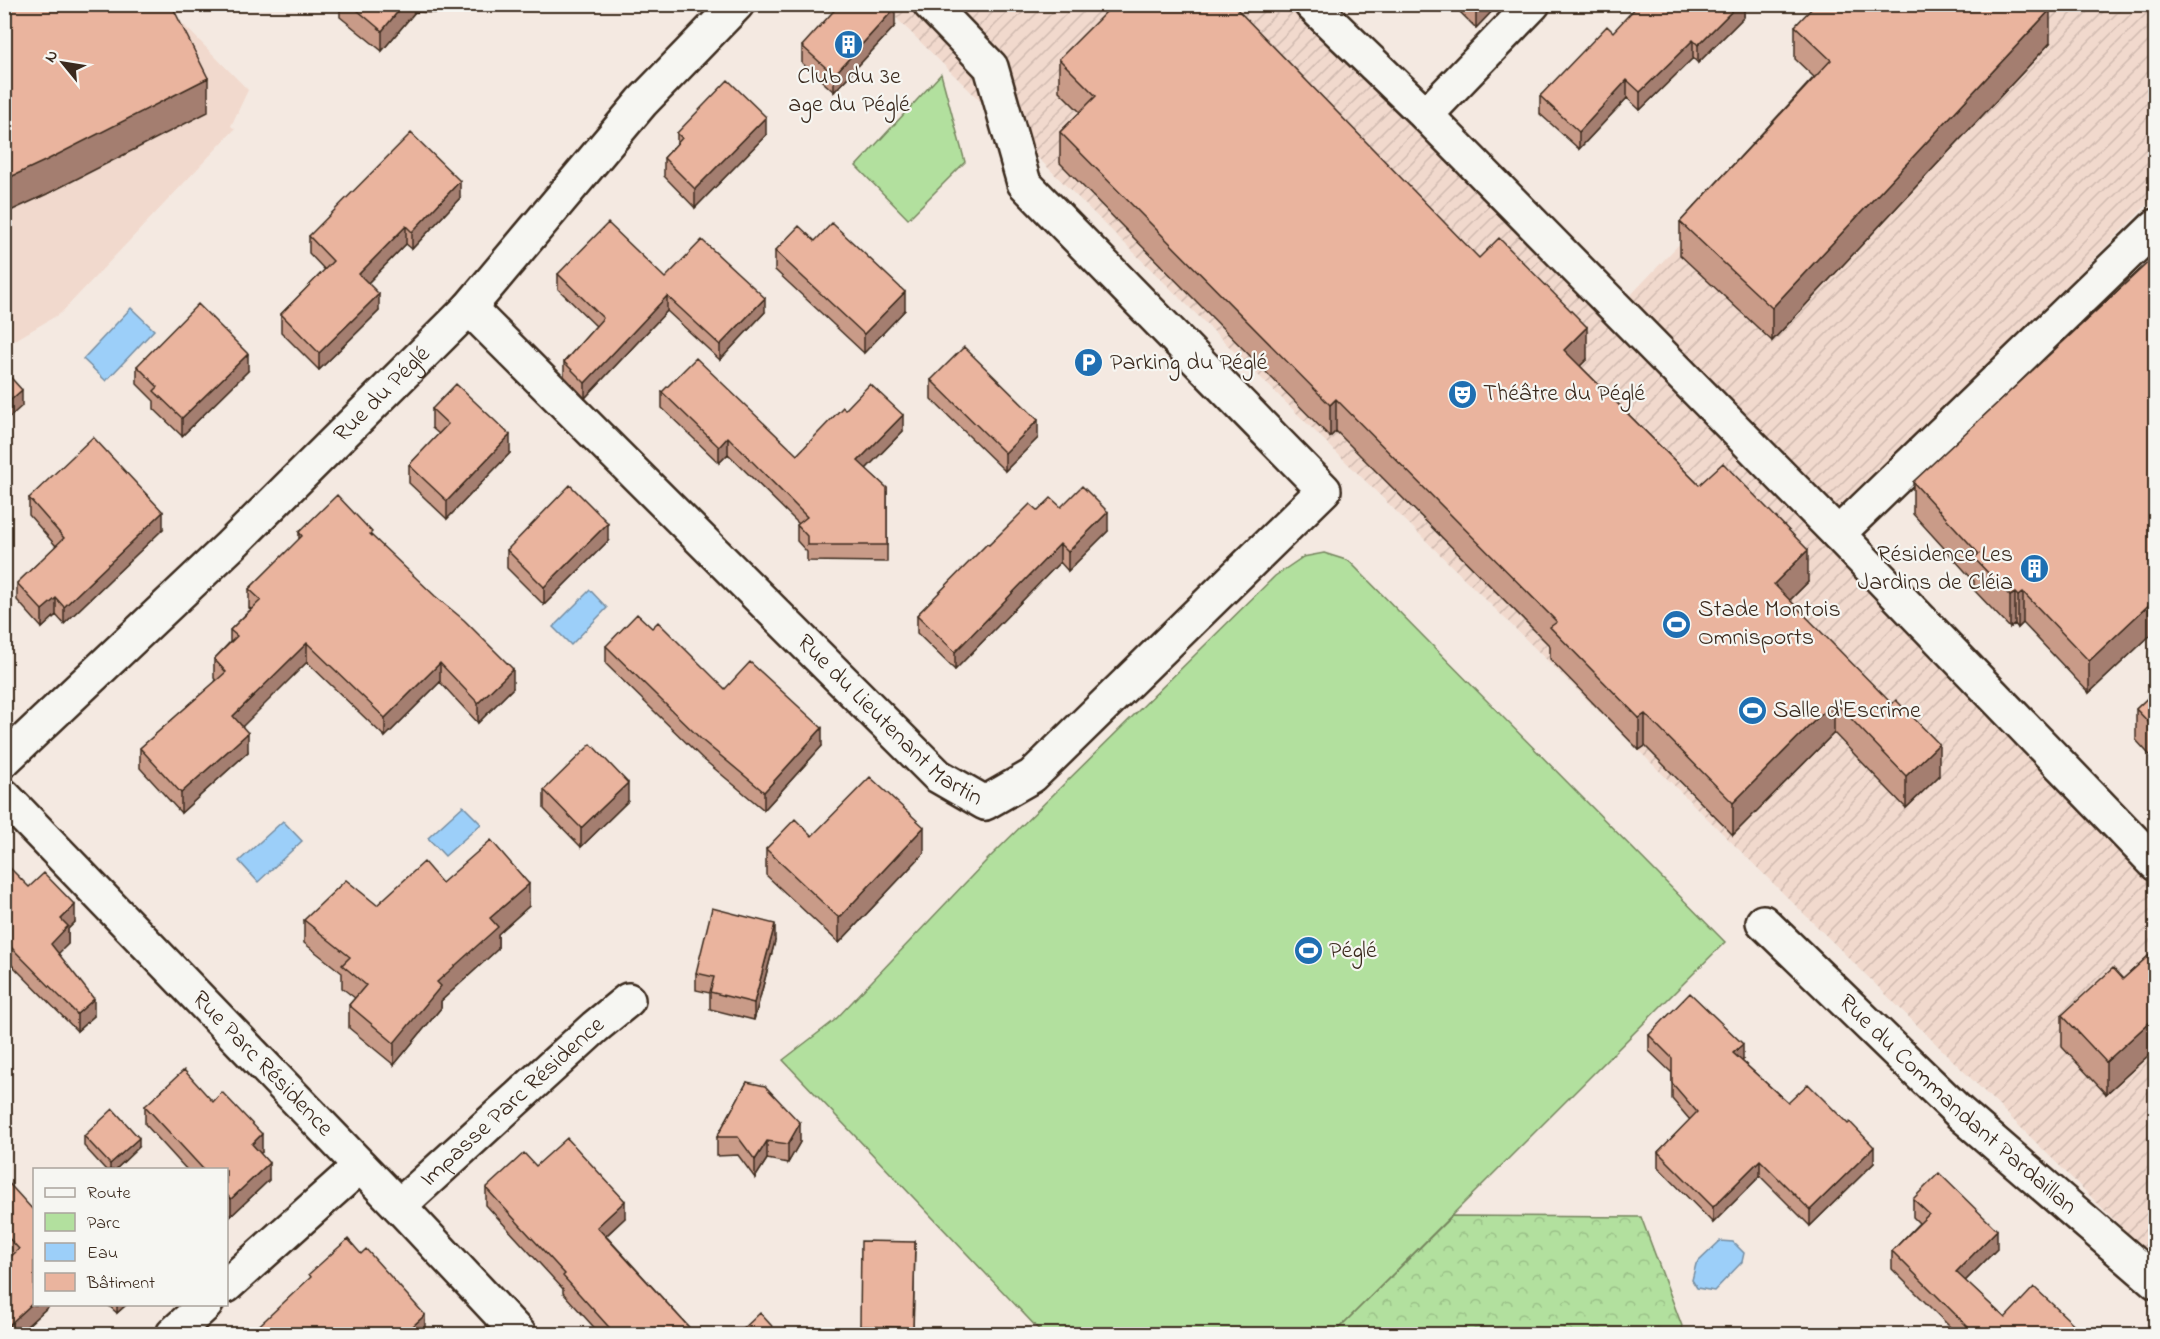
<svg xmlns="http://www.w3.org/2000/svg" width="2160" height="1339" font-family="'Indie Flower',sans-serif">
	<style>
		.built { fill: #f1d9cd }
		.industrial { fill: url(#industrial-furrows) }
		.green { fill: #b2e09e; stroke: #76855e; stroke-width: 1.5 }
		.forest { fill: url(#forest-crowns); stroke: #76855e; stroke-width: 1.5 }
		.water { fill: #9ccff9; stroke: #758da1; stroke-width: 1.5 }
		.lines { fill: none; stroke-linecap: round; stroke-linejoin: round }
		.minor-casing { stroke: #3b2a1e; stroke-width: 38 }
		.secondary-casing { stroke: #3b2a1e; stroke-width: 38 }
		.minor { stroke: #f6f6f2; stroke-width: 33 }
		.secondary { stroke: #f6f6f2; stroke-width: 33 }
		.wall { fill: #c99b88; stroke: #3b2a1e; stroke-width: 1.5 }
		.shaded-wall { fill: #a47e6f; stroke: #3b2a1e; stroke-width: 1.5 }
		.building { fill: #eab49e; stroke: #3b2a1e; stroke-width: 1.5 }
		.labels { text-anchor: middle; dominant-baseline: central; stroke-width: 4.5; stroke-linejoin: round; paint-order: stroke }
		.poi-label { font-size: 24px; fill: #3b2a1e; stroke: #f6f6f2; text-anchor: start }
		.street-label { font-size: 24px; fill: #3b2a1e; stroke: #f6f6f2 }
	</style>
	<defs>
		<pattern id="industrial-furrows" width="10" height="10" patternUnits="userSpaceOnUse" patternTransform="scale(1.5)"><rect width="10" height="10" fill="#f1d9cd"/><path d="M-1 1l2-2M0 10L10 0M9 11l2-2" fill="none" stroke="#d0bab0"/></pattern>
		<pattern id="forest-crowns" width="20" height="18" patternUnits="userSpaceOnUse" patternTransform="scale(1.5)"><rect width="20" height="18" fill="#b2e09e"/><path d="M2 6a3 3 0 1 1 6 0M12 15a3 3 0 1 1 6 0" fill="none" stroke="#9ac088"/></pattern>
	</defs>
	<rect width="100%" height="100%" fill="#f4e9e1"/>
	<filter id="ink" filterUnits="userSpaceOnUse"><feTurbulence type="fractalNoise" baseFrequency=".0167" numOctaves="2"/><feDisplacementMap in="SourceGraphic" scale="12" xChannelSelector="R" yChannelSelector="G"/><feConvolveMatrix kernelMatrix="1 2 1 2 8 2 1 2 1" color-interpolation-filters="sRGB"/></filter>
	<g filter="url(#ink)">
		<path class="built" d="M5,5H186L175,16L248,90L231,126L235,129L61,313L5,346Z"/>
		<path class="industrial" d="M883,5H1328L1627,299L1906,5H2155V197L1838,516L2155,872V1260Z"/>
		<path class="green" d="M941,74L965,162L908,219L856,166Z
			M1324,553L1349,561L1725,942L1333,1334H1043L783,1060L835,1020L987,860L1275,576L1303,557Z"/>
		<path class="forest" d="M1452,1216L1641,1217L1685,1334H1333Z"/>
		<path class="water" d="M131,308L154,330L106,381L83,359Z
			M590,590L607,608L571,645L553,627Z
			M463,806L481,824L445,856L428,838Z
			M283,821L302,841L258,882L239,861Z
			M1720,1241L1733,1242L1744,1253L1742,1262L1714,1291L1697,1288L1692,1280L1696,1264Z"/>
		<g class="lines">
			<defs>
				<g id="minor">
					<path d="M1426,115L1533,4"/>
					<path id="s1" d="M469,308L938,776L985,803L1032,776L1324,490L1024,183L991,67L930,4"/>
					<path d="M1838,534L2156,226"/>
					<path id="s2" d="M4,760L230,546L469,308L642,102L737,4"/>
					<path id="s3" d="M4,796L399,1206L519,1334"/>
					<path id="s4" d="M1763,922L1960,1113L2156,1282"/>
					<path id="s5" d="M399,1206L595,1027L628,1000"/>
					<path d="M226,1286L360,1166"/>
					<path d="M173,1334L206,1304"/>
				</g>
				<path id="secondary" d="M1311,4L1426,115L1838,534L2156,864"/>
			</defs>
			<use href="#minor" class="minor-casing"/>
			<use href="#secondary" class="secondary-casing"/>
			<use href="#minor" class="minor"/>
			<use href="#secondary" class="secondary"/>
		</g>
		<path class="wall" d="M340,4H439L438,13L415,12L382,51L340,17Z
			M1452,4H1499L1476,28Z
			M1744,4V17L1698,63L1693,58L1640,110L1627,98L1579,149L1540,114V96L1613,32Z
			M895,26L834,92L802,63V46Z
			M1795,26L2050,43L1772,341L1680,255V222L1814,77L1795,59Z
			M1059,59L1479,258L1587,359L1580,366L1699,485L1808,582L1790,600L1939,776L1906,808L1834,733L1733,835L1645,746L1639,750L1550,659V646L1336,431L1330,437L1060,163V132L1080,112L1059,91Z
			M677,133L766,135L695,208L664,176V158L677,144Z
			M460,198L412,249L406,244L368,283L379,311L319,370L281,332V314L325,270L309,253V236Z
			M815,241L905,310L864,353L775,270V251Z
			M2156,255V630L2089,693L2023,623L2018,628L2015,624L2010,628L1974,590V581L1913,514V482Z
			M558,274L665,278L765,312L720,360L667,311L585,398L564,376V362L596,326L558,289Z
			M137,366L248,371L182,436L154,409V401L137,384Z
			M931,380L1038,438L1005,471L931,399Z
			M662,392L797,455L845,410L903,431L866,469L887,488V562L807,561V552L797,541V525L799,524L728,454L719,463L662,408Z
			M432,409L510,453L447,519L409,483V465L439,434L432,428Z
			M29,498L163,529L64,624L56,615L42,628L17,600V583L56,546L29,515Z
			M1061,507L1108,531L1068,571L1060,562L955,670L917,633V615L989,545L1038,511Z
			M299,532L372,537L513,688L478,723L440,682L385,737L307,662L242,726L248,752L181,813L140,768V748L216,681L214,678V659L230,642V630L251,609L249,608V589L299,540Z
			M608,541L544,605L507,568V550Z
			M652,628L725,689L822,746L764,810L703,759L606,664V646Z
			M2156,690V762L2136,740V709Z
			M544,790L628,801L581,847L544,809Z
			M812,836L924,853L839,943L766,875V849Z
			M4,872L29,887L75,922L68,929V944L58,953L94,1016L77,1031L4,957Z
			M442,883L529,906L498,934V949L441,1001V1008L394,1065L349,1028V1005L355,998L342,988V973L304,943V920L377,905Z
			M775,941L754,1020L710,1009V993L696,990V973Z
			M2156,949V1058L2151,1053L2106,1094L2062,1047V1015L2123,979Z
			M1649,1035L1743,1060L1742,1061L1788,1103L1874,1163L1810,1226L1760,1176L1713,1223L1658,1167V1152L1690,1120L1672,1099V1073L1649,1051Z
			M747,1082L800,1142L788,1163L767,1159L755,1178L738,1155L717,1156V1137Z
			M213,1102L262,1152L260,1153L269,1180L231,1216L226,1212V1170H187L145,1124V1106Z
			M84,1136L139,1147L115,1170H106L84,1146Z
			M536,1166L625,1218L606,1236L696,1335H601L563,1293V1289L486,1205V1188Z
			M4,1178L34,1305H50L17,1335H4L11,1257L4,1250Z
			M1913,1199L1997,1249L1965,1281L2005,1318L2085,1335H1958L1892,1269V1251L1919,1223L1913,1217Z
			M915,1242L913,1335H860V1326Z
			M108,1305H126L117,1313Z"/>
		<path class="shaded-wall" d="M404,4H415V12L382,51V31Z
			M1482,4H1499L1476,28V10Z
			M1739,4H1744V17L1698,63V45Z
			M895,8V26L834,92V75Z
			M2050,10V43L1772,341V308Z
			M1693,40V58L1640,110V92Z
			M208,78V112L47,194L4,214V180Z
			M1627,80V98L1579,149V132Z
			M766,117V135L695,208V189Z
			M460,181V198L412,249V232Z
			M406,226V244L359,292V274Z
			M905,292V310L864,353V334Z
			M379,294V311L319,370V353Z
			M667,296V311L585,398V383Z
			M765,298V312L720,360V345Z
			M1587,327V359L1564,382V350Z
			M248,354V371L182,436V418Z
			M22,390V406L4,422V406Z
			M1336,399V431L1330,437V405Z
			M903,415V431L858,477V461Z
			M1038,420V438L1005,471V453Z
			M510,435V453L447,519V501Z
			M728,437V454L719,463V447Z
			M163,512V529L64,624V607Z
			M1108,512V531L1068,571V552Z
			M608,523V541L544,605V587Z
			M1060,544V562L955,670V652Z
			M1808,550V582L1774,616V584Z
			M2023,592V623L2018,628V596Z
			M2015,593V624L2010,628V596Z
			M56,598V615L42,628V610Z
			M2156,598V630L2089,693V661Z
			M307,643V662L233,736V716Z
			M440,663V682L385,737V718Z
			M513,669V688L478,723V703Z
			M1834,701V733L1733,835V803Z
			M1645,714V746L1639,750V718Z
			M822,728V746L764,810V792Z
			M248,733V752L181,813V793Z
			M1939,744V776L1906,808V776Z
			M628,783V801L581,847V828Z
			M924,827V853L839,943V918Z
			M529,884V906L498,934V949L441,1001V1008L394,1065V1043L437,982L490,918Z
			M75,905V922L68,929V944L51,961V944L61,919Z
			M775,924V941L754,1020V1003Z
			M94,999V1016L77,1031V1014Z
			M2151,1021V1053L2106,1094V1062Z
			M1743,1044V1060L1733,1069V1053Z
			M800,1123V1142L788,1163V1144Z
			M262,1134V1152L252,1161V1144Z
			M139,1138V1147L115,1170H110V1164Z
			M767,1141V1159L755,1178V1160Z
			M1874,1147V1163L1810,1226V1210Z
			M1760,1160V1176L1713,1223V1207Z
			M269,1163V1180L231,1216V1199Z
			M625,1201V1218L597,1244V1227Z
			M1997,1230V1249L1956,1290V1272Z
			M34,1302V1305H50L17,1335H9V1325Z
			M117,1305H126L117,1313Z
			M425,1315V1331L422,1335H403Z"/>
		<path class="building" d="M4,4H171L208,78L47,160L4,180Z
			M350,4H404L382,31Z
			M840,4H891L895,8L834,75L802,46Z
			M1114,4H1232L1479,258L1499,238L1587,327L1564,350L1699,485L1723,463L1808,550L1774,584L1892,704L1896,700L1939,744L1906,776L1834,701L1733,803L1645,714L1639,718L1550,627L1557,622L1336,399L1330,405L1060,132L1096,96L1059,59Z
			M1470,4H1482L1476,10Z
			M1639,4H1739L1698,45L1693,40L1640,92L1627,80L1579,132L1540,96L1607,26L1613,32Z
			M1816,4H2045L2050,10L1772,308L1680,222L1831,60L1795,26Z
			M728,80L766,117L695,189L664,158L682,138L677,133Z
			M411,133L460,181L412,232L406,226L359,274L379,294L319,353L281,314L333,261L309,236Z
			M608,223L665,278L702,240L765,298L720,345L667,296L585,383L564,362L603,318L558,274Z
			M832,223L905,292L864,334L775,251L799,226L815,241Z
			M2156,255V598L2089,661L2023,592L2018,596L2015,593L2010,596L1974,558L1979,554L1913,482Z
			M198,304L248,354L182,418L154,391L158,387L137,366Z
			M964,347L1038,420L1005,453L931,380Z
			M696,358L797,455L843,407L845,410L870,384L903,415L858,461L887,488V545H807V536L797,525L807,517L728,437L719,447L662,392Z
			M4,370L22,390L4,406Z
			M456,384L510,435L447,501L409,465L448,424L432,409Z
			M93,437L163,512L64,607L56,598L42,610L17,583L64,538L29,498Z
			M570,485L608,523L544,587L507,550Z
			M1082,486L1108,512L1068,552L1060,544L955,652L917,615L987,544L989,545L1030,504L1038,511L1051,498L1061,507Z
			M337,495L372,532L370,534L435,596L464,620L513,669L478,703L440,663L385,718L307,643L233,716L248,733L181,793L140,748L226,672L214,659L237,636L230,630L261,600L249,589L302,536L299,532Z
			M637,614L652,628L658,622L725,689L750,662L822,728L764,792L703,741L606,646Z
			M2156,690V730L2136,709Z
			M591,744L628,783L581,828L544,790Z
			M870,777L924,827L839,918L766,849L795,819L812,836Z
			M491,840L529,884L490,918L498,927L437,982L441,986L394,1043L349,1005L366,985L342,965L350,957L304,920L346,880L377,905L424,862L442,883Z
			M9,867L29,887L44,873L75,905L61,919L68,926L51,944L94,999L77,1014L4,940V872Z
			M712,908L775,924L754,1003L710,992L714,977L696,973Z
			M2156,949V1026L2151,1021L2106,1062L2062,1015L2113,968L2123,979Z
			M1690,993L1743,1044L1733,1053L1788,1103L1808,1084L1848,1124L1850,1122L1874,1147L1810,1210L1760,1160L1713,1207L1658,1152L1697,1112L1672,1083V1058L1649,1035Z
			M184,1070L213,1102L222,1092L262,1134L252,1144L269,1163L231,1199L226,1194V1170H204L145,1106Z
			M747,1082L765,1086L800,1123L788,1144L767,1141L755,1160L738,1137H717Z
			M113,1109L139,1138L110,1164L84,1136Z
			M567,1138L625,1201L597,1227L696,1335H616L563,1276L565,1274L486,1188L524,1153L536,1166Z
			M1939,1173L1997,1230L1956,1272L2005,1318L2034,1287L2085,1335H1976L1892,1251L1929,1214L1913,1199Z
			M4,1178L34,1211V1302L9,1325L14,1331L11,1335H4V1263L19,1249L4,1233Z
			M348,1239L361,1254L366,1249L425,1315L403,1335H249L311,1277L309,1274Z
			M861,1241L915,1242L913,1328L860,1326Z
			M760,1313L780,1335H737Z"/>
	</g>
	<defs>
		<symbol id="building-disc" viewBox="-11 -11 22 22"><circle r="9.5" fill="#1f6fb2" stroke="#f6f6f2"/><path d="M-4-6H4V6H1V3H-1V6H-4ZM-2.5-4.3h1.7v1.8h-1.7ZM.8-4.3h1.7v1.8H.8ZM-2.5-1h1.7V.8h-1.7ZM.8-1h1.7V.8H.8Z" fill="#fff"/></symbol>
		<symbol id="parking-disc" viewBox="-11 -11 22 22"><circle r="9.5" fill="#1f6fb2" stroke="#f6f6f2"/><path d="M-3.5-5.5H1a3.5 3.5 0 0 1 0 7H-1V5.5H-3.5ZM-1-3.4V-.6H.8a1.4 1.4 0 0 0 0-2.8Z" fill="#fff"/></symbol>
		<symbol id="theatre-disc" viewBox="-11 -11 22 22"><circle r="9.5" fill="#1f6fb2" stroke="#f6f6f2"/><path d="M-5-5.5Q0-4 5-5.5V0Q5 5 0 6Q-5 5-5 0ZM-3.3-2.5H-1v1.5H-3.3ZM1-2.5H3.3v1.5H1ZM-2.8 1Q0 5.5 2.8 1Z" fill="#fff"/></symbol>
		<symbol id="stadium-disc" viewBox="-11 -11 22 22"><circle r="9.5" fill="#1f6fb2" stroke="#f6f6f2"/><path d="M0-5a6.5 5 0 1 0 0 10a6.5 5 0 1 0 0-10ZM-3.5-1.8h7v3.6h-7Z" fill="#fff"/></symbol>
	</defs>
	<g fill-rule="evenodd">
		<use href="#building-disc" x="832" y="28" width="33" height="33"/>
		<use href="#parking-disc" x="1072" y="346" width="33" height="33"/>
		<use href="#theatre-disc" x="1446" y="378" width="33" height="33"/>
		<use href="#building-disc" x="2018" y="552" width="33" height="33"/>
		<use href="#stadium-disc" x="1660" y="608" width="33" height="33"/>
		<use href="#stadium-disc" x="1736" y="694" width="33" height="33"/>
		<use href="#stadium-disc" x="1292" y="934" width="33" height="33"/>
	</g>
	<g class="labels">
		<g class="poi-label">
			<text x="849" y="77" text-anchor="middle">Club du 3e<tspan x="849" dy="28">age du Péglé</tspan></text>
			<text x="1110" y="363">Parking du Péglé</text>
			<text x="1483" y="394">Théâtre du Péglé</text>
			<text x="2013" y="555" text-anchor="end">Résidence Les<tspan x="2013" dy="28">Jardins de Cléia</tspan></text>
			<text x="1698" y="610">Stade Montois<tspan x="1698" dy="28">Omnisports</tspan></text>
			<text x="1773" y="711">Salle d'Escrime</text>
			<text x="1329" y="951">Péglé</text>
		</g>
		<g class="street-label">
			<text stroke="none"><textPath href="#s2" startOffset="526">Rue du Péglé</textPath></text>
			<text stroke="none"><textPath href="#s1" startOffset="590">Rue du Lieutenant Martin</textPath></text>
			<text stroke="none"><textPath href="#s3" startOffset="372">Rue Parc Résidence</textPath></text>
			<text stroke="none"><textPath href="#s5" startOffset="154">Impasse Parc Résidence</textPath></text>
			<text stroke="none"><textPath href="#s4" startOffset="267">Rue du Commandant Pardaillan</textPath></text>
		</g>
	</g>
	<rect width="2160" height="1339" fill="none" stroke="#f6f6f2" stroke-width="24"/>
	<rect x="12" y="12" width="2136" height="1315" fill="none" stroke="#3b2a1e" stroke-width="2" filter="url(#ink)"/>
	<rect x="33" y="1168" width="195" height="138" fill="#f6f6f2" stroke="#aba49d" stroke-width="1.5"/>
	<rect x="45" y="1188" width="30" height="9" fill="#f6f6f2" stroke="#aba49d" stroke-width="1.5"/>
	<text x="87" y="1198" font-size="18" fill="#3b2a1e">Route</text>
	<rect x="45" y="1213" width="30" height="18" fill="#b2e09e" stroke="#aba49d" stroke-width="1.5"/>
	<text x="87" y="1228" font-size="18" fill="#3b2a1e">Parc</text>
	<rect x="45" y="1243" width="30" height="18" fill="#9ccff9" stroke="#aba49d" stroke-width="1.5"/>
	<text x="87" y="1258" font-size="18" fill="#3b2a1e">Eau</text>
	<rect x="45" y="1273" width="30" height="18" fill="#eab49e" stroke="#aba49d" stroke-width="1.5"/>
	<text x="87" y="1288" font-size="18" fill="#3b2a1e">Bâtiment</text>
	<g transform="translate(63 63) rotate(300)" stroke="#f6f6f2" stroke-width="4.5" paint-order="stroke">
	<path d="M0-4.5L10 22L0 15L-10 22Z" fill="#3b2a1e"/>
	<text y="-9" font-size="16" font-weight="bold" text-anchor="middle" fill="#3b2a1e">N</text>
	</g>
</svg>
